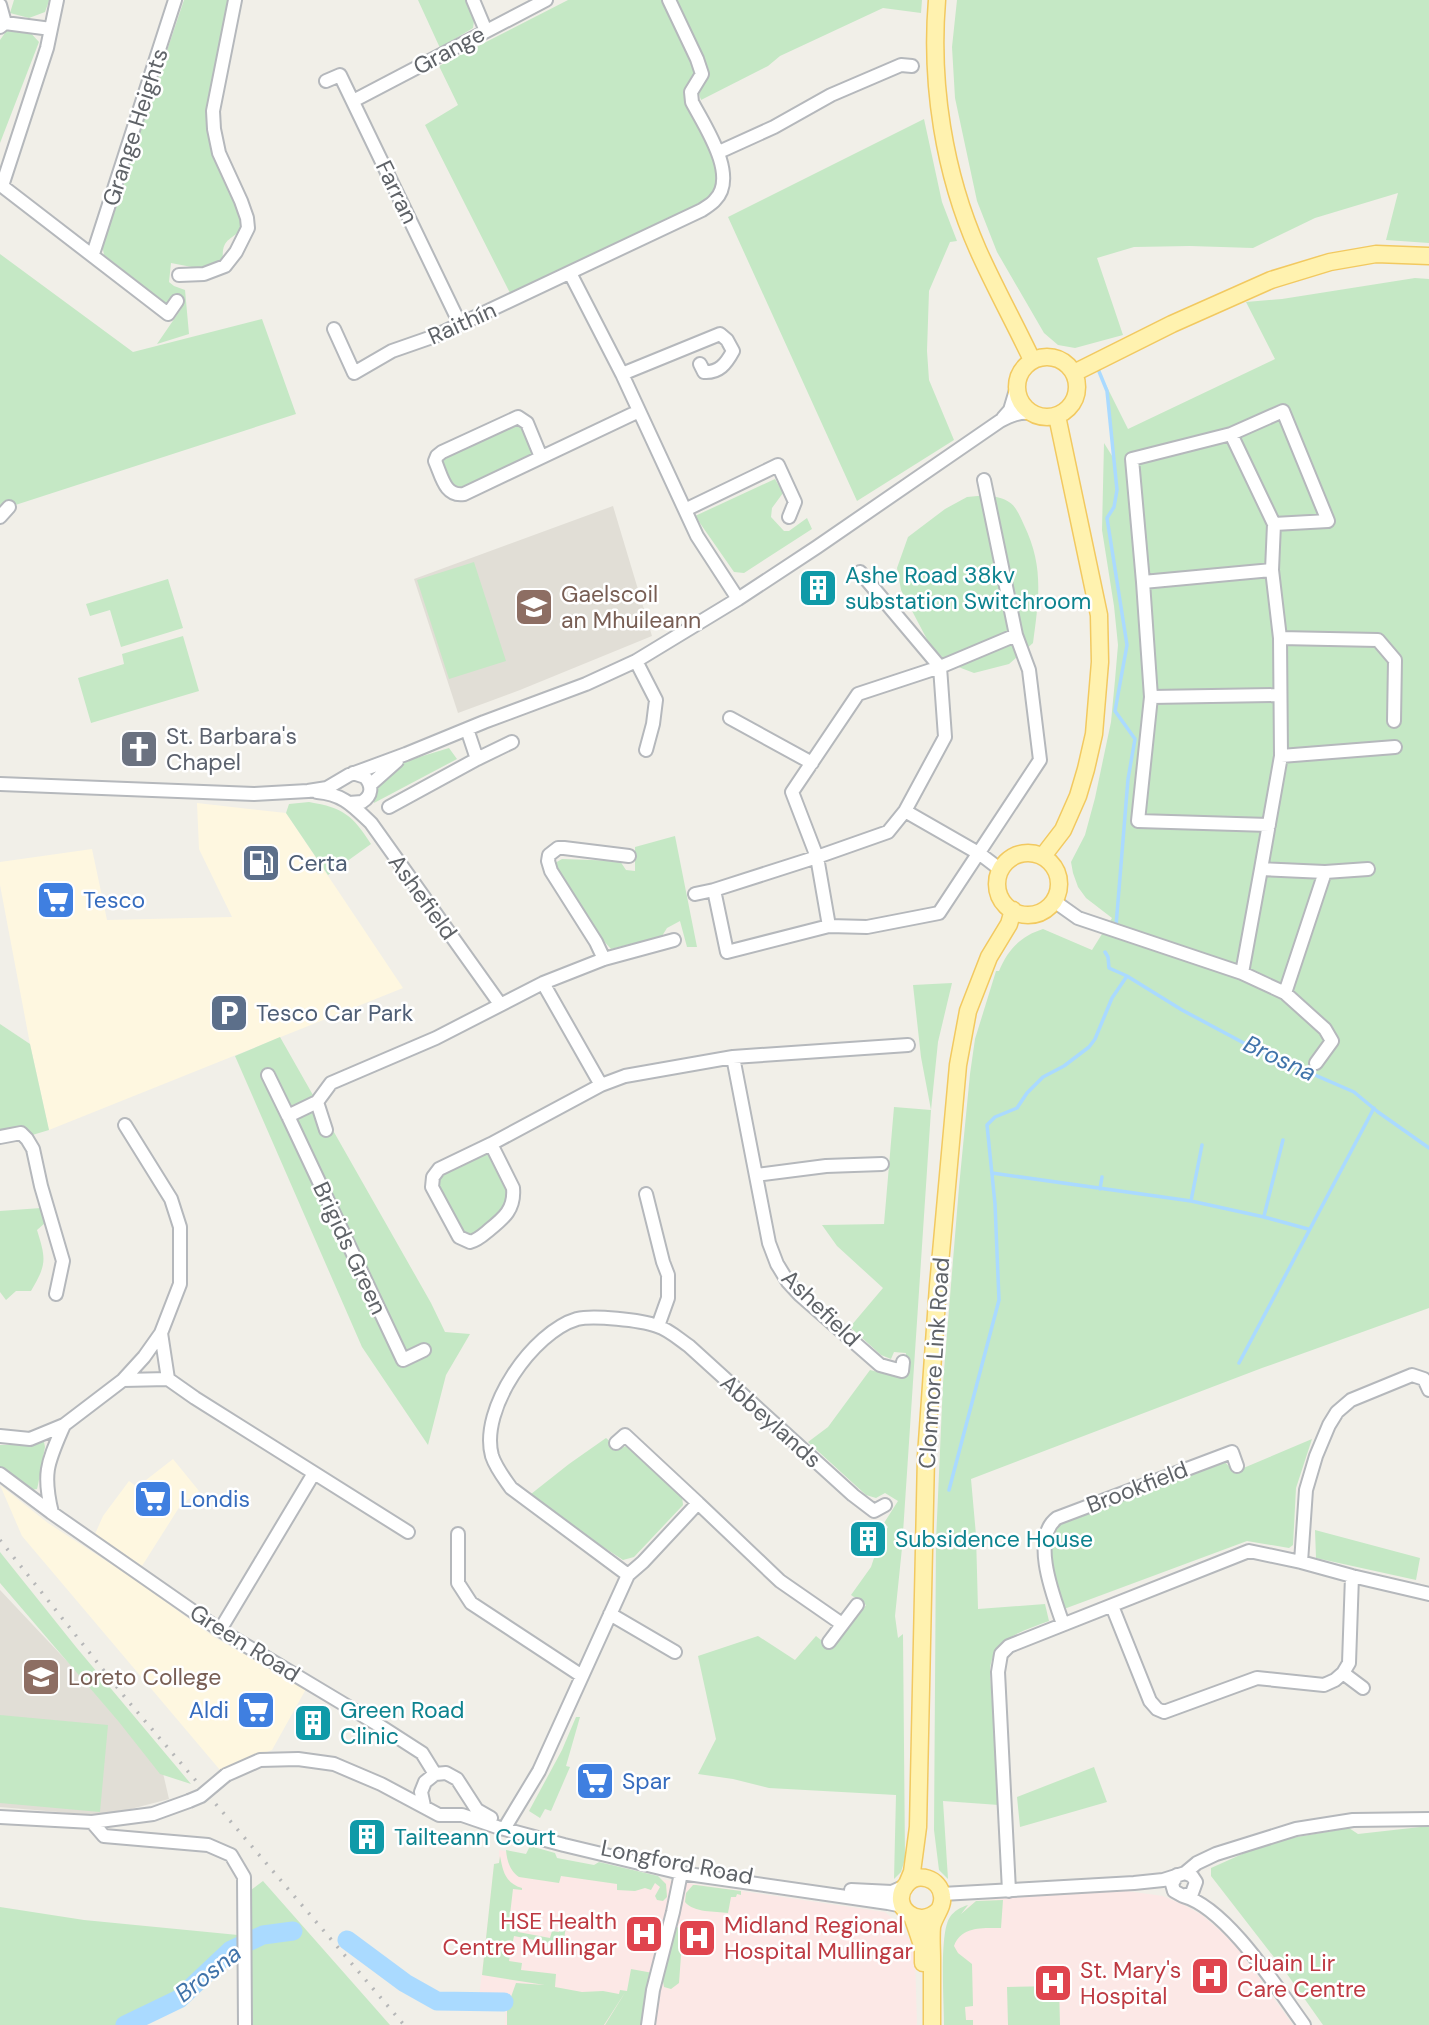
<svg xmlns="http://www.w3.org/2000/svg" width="1429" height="2025" font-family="'DM Sans',sans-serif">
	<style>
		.commercial { fill: #fef7e0 }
		.education { fill: #e1ded6 }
		.medical { fill: #fce8e6 }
		.green { fill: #c5e8c5 }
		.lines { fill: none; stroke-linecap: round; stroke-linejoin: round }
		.stream { stroke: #aadaff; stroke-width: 3.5 }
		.river { stroke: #aadaff; stroke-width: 19 }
		.minor-casing { stroke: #b5b8bc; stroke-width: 16 }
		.major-casing { stroke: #f2c960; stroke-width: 19 }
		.minor { stroke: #fff; stroke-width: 12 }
		.major { stroke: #fff2af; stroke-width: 16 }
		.rail { stroke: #b6b7b8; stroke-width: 3.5; stroke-dasharray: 2 9; stroke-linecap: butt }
		.minor-bridge-casing { stroke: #b5b8bc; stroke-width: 16; stroke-linecap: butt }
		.minor-bridge { stroke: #fff; stroke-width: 12 }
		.labels { text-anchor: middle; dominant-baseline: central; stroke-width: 5; stroke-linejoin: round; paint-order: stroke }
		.street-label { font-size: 23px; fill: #5f6368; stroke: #fff }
		.culture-label { font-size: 23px; fill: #0d838f; stroke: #fff; text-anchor: start }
		.education-label { font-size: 23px; fill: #785e54; stroke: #fff; text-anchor: start }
		.worship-label { font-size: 23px; fill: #5b616d; stroke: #fff; text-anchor: start }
		.service-label { font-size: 23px; fill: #4e5e75; stroke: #fff; text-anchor: start }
		.shop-label { font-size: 23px; fill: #366cbe; stroke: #fff; text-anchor: start }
		.health-label { font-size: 23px; fill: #be3a42; stroke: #fff; text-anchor: start }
		.water-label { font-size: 24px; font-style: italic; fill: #4174aa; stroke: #fff }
	</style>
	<rect width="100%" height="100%" fill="#f1efe8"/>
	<path class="commercial" d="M197,803L286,813L403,988L49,1130L30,1044L0,885V862L92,849L107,920L232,917L199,849Z
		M173,1459L199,1491L180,1506L142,1566L95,1534L103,1516L129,1481L137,1487Z
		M0,1485L48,1523L134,1579L214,1637L306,1689L272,1750L220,1770L22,1536Z"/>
	<path class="education" d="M613,506L652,636L520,690L458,713L414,579Z
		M0,1590L160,1760L169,1799L104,1816L0,1807Z"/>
	<path class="medical" d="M499,1850L659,1879L885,1912L900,1925L910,1941L915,1955L917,2025H505L506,2009L478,2007L494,1864L499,1863Z
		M1127,1891L1163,1896L1184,1905L1202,1915L1222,1932L1239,1950L1293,2025H944L943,1941L958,1917L970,1905L976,1901L1085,1892Z"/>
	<path class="green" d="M14,0H49V1L45,12L29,18L10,13Z
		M184,0H231L208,110L240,206L243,226C232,243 221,235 223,262L202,269L171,263L169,282L174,286L185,290L189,334L157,344L181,309L177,295L168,305L104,255L102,244Z
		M418,0H466L474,21L473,28L440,48Z
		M568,0H662L696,71C693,79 688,88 686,97C685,105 691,115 695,122C710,150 732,178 702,205L511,295L425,125L458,105L439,66Z
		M676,0H922L921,13L883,8L780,56L768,66L701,100L699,94L707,77L705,65Z
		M957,0H1429V243L1386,240L1398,193L1315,218L1253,248L1190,246L1134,247L1097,258L1123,335L1075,348L1058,345L1044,333L997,252L977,201L955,98L952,47Z
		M7,30H28L39,42L0,143V40Z
		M924,119L942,202L957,241L950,242L929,291L927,351L929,380L954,440L857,501L728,217Z
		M0,254L133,352L262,319L296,414L0,510Z
		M1415,278L1429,279V1308L1262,1368L971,1479L976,1535L978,1609L1045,1604L1049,1621C1023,1631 990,1639 990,1673L999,1805L943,1801L948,1879L939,1870L934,1830L936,1541L943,1383L959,1187L970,1074L975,1039L996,971H999C1008,949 1021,936 1043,929L1092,950L1112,918L1086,898L1078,887L1073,873L1071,862L1085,835L1095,798L1111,722L1115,680L1118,645L1114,606L1102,530L1104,443L1114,459L1107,391L1098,369L1128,429L1275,359L1246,302L1282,299Z
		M514,425L520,426L533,455L529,458L460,490L453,488L442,463L444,459Z
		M775,479L783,493L772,508L771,517L784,531H789L807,518L812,529L744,573L734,572L695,516Z
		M988,495C995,497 1004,498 1009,502C1016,506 1021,518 1024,525C1044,566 1039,598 1033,643L1009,664L974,673L948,663L930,645L901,590L897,568L908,537L945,509L967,497Z
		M474,562L506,661L449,679L417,580Z
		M168,579L183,628L121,647L110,610L90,616L86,604Z
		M183,636L199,691L91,723L78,678L124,664L122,654Z
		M449,748L457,759L374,803L375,785L393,765Z
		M309,802C344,808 352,815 371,844L328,875L286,813L289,804Z
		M675,836L697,947H687L680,921L667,928L662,936L611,949L602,939L555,867V863L562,859L620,861L626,870L635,871V847Z
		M952,983L938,1042L931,1110L902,1548L895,1616L898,1638L903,1634L905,1859L901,1872L894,1879L896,1795L769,1788L733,1779L698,1774L716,1739L698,1656L758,1636L795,1660L816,1636L832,1649L866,1605L851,1595L871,1567L881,1537L888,1527L884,1523L898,1501L885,1493L876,1498L866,1495L808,1442L828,1427L870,1370L902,1378L906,1353L894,1352L891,1359L881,1355L850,1327L883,1288L837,1246L822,1225L884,1224L894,1107L931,1110L921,1057L913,985Z
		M0,1024L30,1044L49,1130L29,1136L26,1128L0,1130Z
		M280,1037L431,1303L445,1332L470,1334L446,1375L428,1445L362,1347L235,1056Z
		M486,1150L509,1191L507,1209L472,1237L465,1235L457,1222L436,1180L443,1171Z
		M41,1208L45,1223L37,1230C46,1259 47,1264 31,1291H16L6,1300L0,1292V1211Z
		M606,1438L619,1449L626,1446L632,1448L682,1496L683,1505L634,1557L623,1560L567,1523L531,1494L569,1464Z
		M1312,1439L1296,1488L1293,1545L1289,1548L1247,1541L1064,1609C1057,1583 1041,1548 1058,1524L1224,1461L1234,1472Z
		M39,1442H44L45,1447L38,1485L37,1489L31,1490L0,1468V1445H28Z
		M1315,1530L1420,1558L1416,1580L1316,1558Z
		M0,1552L76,1647L191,1784L160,1774L119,1722L0,1583Z
		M0,1715L108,1725L100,1812L0,1803Z
		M576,1717H580L566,1766L570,1767L551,1811L545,1809L540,1818L529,1811L562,1750Z
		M1094,1767L1107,1802L1020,1827L1017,1797Z
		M1429,1826V2025H1323L1287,1974L1211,1876V1868L1269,1842L1349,1828L1358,1834Z
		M530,1846L555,1853L557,1858L594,1865L599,1862L658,1876L666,1884L667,1897L663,1901L657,1900L655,1896L660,1887L655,1883L651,1890L645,1888L635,1891L617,1890V1884L561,1876L559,1883L519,1877C510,1871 507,1861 506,1850L526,1854Z
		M500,1856C503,1871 505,1883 522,1888V1890L513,1889L509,1923L515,1924L518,1932L550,1938L552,1931L559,1932L561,1919L567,1920L564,1939L560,1945L514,1936L509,1961L522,1963L521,1970L556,1974L555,1987L582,1992L603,1991L619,1994L620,1990L627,1991L631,1969L653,1973L643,2025H605L626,1991L604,2025H507V2008L516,1983L545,1985L482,1975L494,1864L499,1863Z
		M263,1881L390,2025H249V1915L251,1890Z
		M693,1885H696L741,1891V1895L737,1894L736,1897H731L728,1913C715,1911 694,1913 685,1902L686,1893Z
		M1003,1900L1001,1928C983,1928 961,1926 954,1946L958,1953L972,1964L973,2006L965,2007L966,2020H973V2025H944C944,2002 939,1932 950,1917C954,1911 961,1907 968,1905L961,1914L976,1901Z
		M0,1907L84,1920L238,1935L240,1963L226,1962L190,1997L143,2025H0Z
		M675,1927L683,1928L679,1983L671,1989L664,1987L662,1976Z
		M1059,1986L1060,2025H1008L1007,1987Z"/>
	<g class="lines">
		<path class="stream" d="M1098,369L1107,391L1117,490L1114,507L1107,518L1127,645L1115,711L1135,739L1128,779L1116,926
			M1105,952L1108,957L1109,968L1127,976L1182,1010L1255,1049L1354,1092L1378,1112L1429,1148
			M992,1173L1191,1201L1264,1217L1308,1229
			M1100,1189L1102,1177
			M1191,1201L1202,1145
			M1264,1216L1283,1140
			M1239,1363L1374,1108
			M949,1490L999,1300L995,1204L987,1125L995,1117L1017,1108L1027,1093L1043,1077L1064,1066L1089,1047L1095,1039L1112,998L1127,976"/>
		<path class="river" d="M347,1940L405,1983L437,2001L504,2002
			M125,2025L179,1999L231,1950L263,1935L293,1931"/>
		<defs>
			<path id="minor" d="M57,0L47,48L2,186L168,314L177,301
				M473,0L486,31
				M0,5L5,23
				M0,27L5,23L51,29
				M326,81L340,75L460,324
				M353,101L546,0
				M719,152L774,127L831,95L901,65L912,66
				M93,254L175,0
				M570,273L622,374L697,536L738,599
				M179,275L204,274L225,266L236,252L248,228L247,218L241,201L219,153L214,129L213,111L235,0
				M334,329L354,373L392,351L435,336L702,210C706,207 712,204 715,200C739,176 704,125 692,102L691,92L702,74L697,59L669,0
				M622,374L720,334L727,340L733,351C726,364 719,373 704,372L700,364
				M1003,418L1010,410L1016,390
				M1231,434L1274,524L1272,570
				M541,457L527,423L518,417L442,452L437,456L435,461C442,477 445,497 464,494L639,411
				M984,480L1016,635
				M685,510L778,465L795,502L789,517
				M0,517L9,507
				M1143,582L1132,459L1231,434L1283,411L1328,521L1274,524
				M1016,635L1029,670L1040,760L939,913L867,927L829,926L817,857L888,832L905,811L945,737L940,667Z
				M1280,638L1272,570L1143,582L1151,697L1280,695
				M636,661L656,700L653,724L646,750
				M1151,697L1138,821L1269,825
				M730,718L812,763
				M1281,756L1280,638L1378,640L1395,660L1394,721
				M477,759L512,742
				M0,784L254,794L308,791L327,788L349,775L406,754L484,722L586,684L636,661L738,599L817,547L1000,421C1011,415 1019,412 1031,413
				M370,785L397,761
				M317,792C343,794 353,806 371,823L500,1004
				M349,803L362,802C372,796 373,786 365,777L353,773
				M389,807L477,759L467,729
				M905,811L980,854L1001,870
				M1261,869L1281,756L1395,747
				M695,894L714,890
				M1054,901L1078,918L1242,973L1285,993L1325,1029L1332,1041L1316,1063
				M829,926L727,952L714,890L817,857L792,792L858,694L940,667L860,572
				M604,959L596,942L551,871L548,861L549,855L558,848H564L629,856
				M1242,973L1261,869L1325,872
				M543,983L601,1085L625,1076L733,1057L908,1045
				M1285,993L1325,872L1368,869
				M733,1057L769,1243L777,1264L788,1282L800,1295L880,1365L902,1371L903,1362
				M268,1075L288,1116L317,1102
				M288,1116L403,1360L424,1350
				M326,1130L317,1102L331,1083L436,1038L543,983L604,959L674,940
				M0,1137L21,1133L27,1139L33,1149L41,1186L63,1261L56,1294
				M491,1144L513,1188C515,1209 504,1218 489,1230C483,1235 478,1240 470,1242L459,1237L432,1187L433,1177L439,1169L491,1144L601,1085
				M756,1175L826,1166L882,1164
				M646,1194L663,1262L668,1275V1298L658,1326
				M161,1333L168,1379
				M123,1380L168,1379L195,1398L408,1532
				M0,1436L30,1439L64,1425L123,1380L144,1357L161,1333L180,1284V1227L171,1199L125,1125
				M616,1443L625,1435L698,1503
				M0,1474L52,1513L220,1630L377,1724L422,1753L435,1774
				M52,1513C42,1472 48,1462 64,1425
				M458,1534V1583L471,1603L582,1676
				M1301,1562L1306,1490L1316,1456L1329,1425L1337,1412L1351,1400L1412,1375L1424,1379L1429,1390
				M628,1575L643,1562L698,1503L780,1581L842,1624
				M1112,1606L1150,1701L1157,1709L1164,1712L1257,1678L1324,1685L1335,1680L1343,1673L1349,1663L1352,1576
				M610,1614L675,1652
				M1063,1624C1054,1598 1030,1538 1057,1518L1232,1452L1237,1466
				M220,1630L314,1473
				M829,1642L857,1605
				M1343,1673L1363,1688
				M226,1775L260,1760L298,1759L334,1764L381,1784L439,1815H462L497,1827L564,1845L681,1873L888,1903L898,1905L907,1912
				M424,1806L421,1792L425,1782L435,1774L446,1773L457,1779L477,1810L491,1818
				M0,1817L92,1822L153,1814L189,1801
				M92,1822L104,1836L208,1845L231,1855L244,1877L245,2025
				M507,1824L539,1771L628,1575L511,1488C504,1478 496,1468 492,1456C479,1409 533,1332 577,1319C593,1315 641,1320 657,1326C668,1329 679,1339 689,1346L853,1495L874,1511L885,1505
				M1185,1873L1197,1863L1216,1854L1296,1829L1353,1820L1429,1819
				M851,1890L892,1892L905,1886
				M1009,1891L998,1672L1001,1654L1009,1646L1249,1551L1301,1562L1352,1576L1429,1594
				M942,1894L1134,1883L1163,1880L1185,1873L1192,1876L1196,1882L1192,1893L1183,1896L1174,1891L1172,1884L1177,1875
				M1183,1896C1227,1908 1277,1988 1304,2025
				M648,2025L653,1990L673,1912L681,1873"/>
			<path id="major" d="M937,0C930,84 944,173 978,250C995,288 1015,324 1032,360
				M1017 387a30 30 0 1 1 60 0a30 30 0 1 1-60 0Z
				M1074,373L1172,324L1271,280L1330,262L1376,254L1429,256
				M997 884a31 31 0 1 1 62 0a31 31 0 1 1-62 0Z
				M1043,856L1063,830L1078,796L1086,769L1094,734L1100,662L1099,615L1057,416
				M907,1884L912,1872L918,1827L926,1456L938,1286L958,1065L968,1011L989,957L1009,924L1013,910
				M912,1916L923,1948V1963
				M932,2025C932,2003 932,1981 932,1960C932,1949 931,1937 932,1927C934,1916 944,1907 942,1896C940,1878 917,1871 906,1885C889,1906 918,1931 939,1910"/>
		</defs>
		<use href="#minor" class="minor-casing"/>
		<use href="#major" class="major-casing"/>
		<use href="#minor" class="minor"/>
		<use href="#major" class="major"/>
		<path class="rail" d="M0,1540L128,1701L404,2025"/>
		<defs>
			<path id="minor-bridge" d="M189,1801L201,1796L226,1775"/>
		</defs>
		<use href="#minor-bridge" class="minor-bridge-casing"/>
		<use href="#minor-bridge" class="minor-bridge"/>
	</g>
	<defs>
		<symbol id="building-square" viewBox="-11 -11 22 22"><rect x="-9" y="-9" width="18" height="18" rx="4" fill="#0f9aa8" stroke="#fff"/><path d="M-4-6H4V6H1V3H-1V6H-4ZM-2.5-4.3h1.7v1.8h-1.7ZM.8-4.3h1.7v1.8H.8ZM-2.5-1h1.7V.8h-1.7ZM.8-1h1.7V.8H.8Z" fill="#fff"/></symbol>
		<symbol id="school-square" viewBox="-11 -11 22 22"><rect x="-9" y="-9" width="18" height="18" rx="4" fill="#8d6e63" stroke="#fff"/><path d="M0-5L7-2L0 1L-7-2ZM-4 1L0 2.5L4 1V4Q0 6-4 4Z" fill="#fff"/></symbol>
		<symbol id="church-square" viewBox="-11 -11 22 22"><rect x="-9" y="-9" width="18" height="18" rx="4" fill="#6b7280" stroke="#fff"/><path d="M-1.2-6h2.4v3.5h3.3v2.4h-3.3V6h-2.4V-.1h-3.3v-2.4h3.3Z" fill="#fff"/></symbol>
		<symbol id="fuel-square" viewBox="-11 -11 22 22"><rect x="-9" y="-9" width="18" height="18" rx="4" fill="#5c6f8a" stroke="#fff"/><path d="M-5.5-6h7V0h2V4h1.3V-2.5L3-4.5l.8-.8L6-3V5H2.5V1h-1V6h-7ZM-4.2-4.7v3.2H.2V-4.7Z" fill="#fff"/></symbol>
		<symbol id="supermarket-square" viewBox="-11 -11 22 22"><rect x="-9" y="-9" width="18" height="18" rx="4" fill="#3f7fe0" stroke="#fff"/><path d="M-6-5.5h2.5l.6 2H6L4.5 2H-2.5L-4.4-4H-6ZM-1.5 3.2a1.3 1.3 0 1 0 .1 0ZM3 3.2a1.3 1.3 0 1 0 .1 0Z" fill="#fff"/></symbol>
		<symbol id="parking-square" viewBox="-11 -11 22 22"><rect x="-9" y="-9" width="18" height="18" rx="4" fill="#5c6f8a" stroke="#fff"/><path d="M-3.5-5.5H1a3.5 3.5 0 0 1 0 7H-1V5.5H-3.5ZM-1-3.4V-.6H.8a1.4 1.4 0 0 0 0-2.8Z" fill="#fff"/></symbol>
		<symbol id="hospital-square" viewBox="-11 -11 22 22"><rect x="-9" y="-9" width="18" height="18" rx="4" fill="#e0444e" stroke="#fff"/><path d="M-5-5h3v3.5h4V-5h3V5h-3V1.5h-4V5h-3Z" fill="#fff"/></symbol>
	</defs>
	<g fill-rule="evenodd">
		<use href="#building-square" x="796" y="566" width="44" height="44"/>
		<use href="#school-square" x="512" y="585" width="44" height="44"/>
		<use href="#church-square" x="117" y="727" width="44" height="44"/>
		<use href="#fuel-square" x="239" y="841" width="44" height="44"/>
		<use href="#supermarket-square" x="34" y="878" width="44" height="44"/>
		<use href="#parking-square" x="207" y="991" width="44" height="44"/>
		<use href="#supermarket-square" x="131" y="1477" width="44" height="44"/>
		<use href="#building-square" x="846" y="1517" width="44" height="44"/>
		<use href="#school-square" x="19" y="1655" width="44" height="44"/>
		<use href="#supermarket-square" x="234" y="1688" width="44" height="44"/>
		<use href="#building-square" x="291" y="1701" width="44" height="44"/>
		<use href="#supermarket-square" x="573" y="1759" width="44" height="44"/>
		<use href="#building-square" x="345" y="1815" width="44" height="44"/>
		<use href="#hospital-square" x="622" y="1912" width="44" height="44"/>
		<use href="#hospital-square" x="675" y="1916" width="44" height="44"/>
		<use href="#hospital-square" x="1188" y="1954" width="44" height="44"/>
		<use href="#hospital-square" x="1031" y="1961" width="44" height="44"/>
	</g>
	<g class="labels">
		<g class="street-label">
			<text transform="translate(449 50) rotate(-28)">Grange</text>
			<text transform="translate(135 127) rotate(-72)">Grange Heights</text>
			<text transform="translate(397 192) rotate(64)">Farran</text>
			<text transform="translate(462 323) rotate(-24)">Raithín</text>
			<text transform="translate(423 897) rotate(54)">Ashefield</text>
			<text transform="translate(350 1248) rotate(65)">Brigids Green</text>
			<text transform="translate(821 1308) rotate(44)">Ashefield</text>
			<text transform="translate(934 1363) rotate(-86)">Clonmore Link Road</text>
			<text transform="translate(771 1421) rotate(42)">Abbeylands</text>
			<text transform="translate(1137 1487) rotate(-21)">Brookfield</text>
			<text transform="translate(245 1643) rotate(32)">Green Road</text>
			<text transform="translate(677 1862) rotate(11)">Longford Road</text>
		</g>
		<g class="culture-label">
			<text x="845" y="575">Ashe Road 38kv<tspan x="845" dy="26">substation Switchroom</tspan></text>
			<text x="895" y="1539">Subsidence House</text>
			<text x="340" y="1710">Green Road<tspan x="340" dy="26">Clinic</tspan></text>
			<text x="394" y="1837">Tailteann Court</text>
		</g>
		<g class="education-label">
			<text x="561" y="594">Gaelscoil<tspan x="561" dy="26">an Mhuileann</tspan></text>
			<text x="68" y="1677">Loreto College</text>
		</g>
		<g class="worship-label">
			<text x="166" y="736">St. Barbara's<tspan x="166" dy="26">Chapel</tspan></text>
		</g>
		<g class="service-label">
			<text x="288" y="863">Certa</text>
			<text x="256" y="1013">Tesco Car Park</text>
		</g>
		<g class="shop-label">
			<text x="83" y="900">Tesco</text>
			<text x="180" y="1499">Londis</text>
			<text x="229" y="1710" text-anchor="end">Aldi</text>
			<text x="622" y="1781">Spar</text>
		</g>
		<g class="health-label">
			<text x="617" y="1921" text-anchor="end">HSE Health<tspan x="617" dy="26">Centre Mullingar</tspan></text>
			<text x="724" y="1925">Midland Regional<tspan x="724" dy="26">Hospital Mullingar</tspan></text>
			<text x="1237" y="1963">Cluain Lir<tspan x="1237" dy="26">Care Centre</tspan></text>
			<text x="1080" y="1970">St. Mary's<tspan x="1080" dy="26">Hospital</tspan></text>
		</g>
		<g class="water-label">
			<text transform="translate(1280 1058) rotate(25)">Brosna</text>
			<text transform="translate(208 1973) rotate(-38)">Brosna</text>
		</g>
	</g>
</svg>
